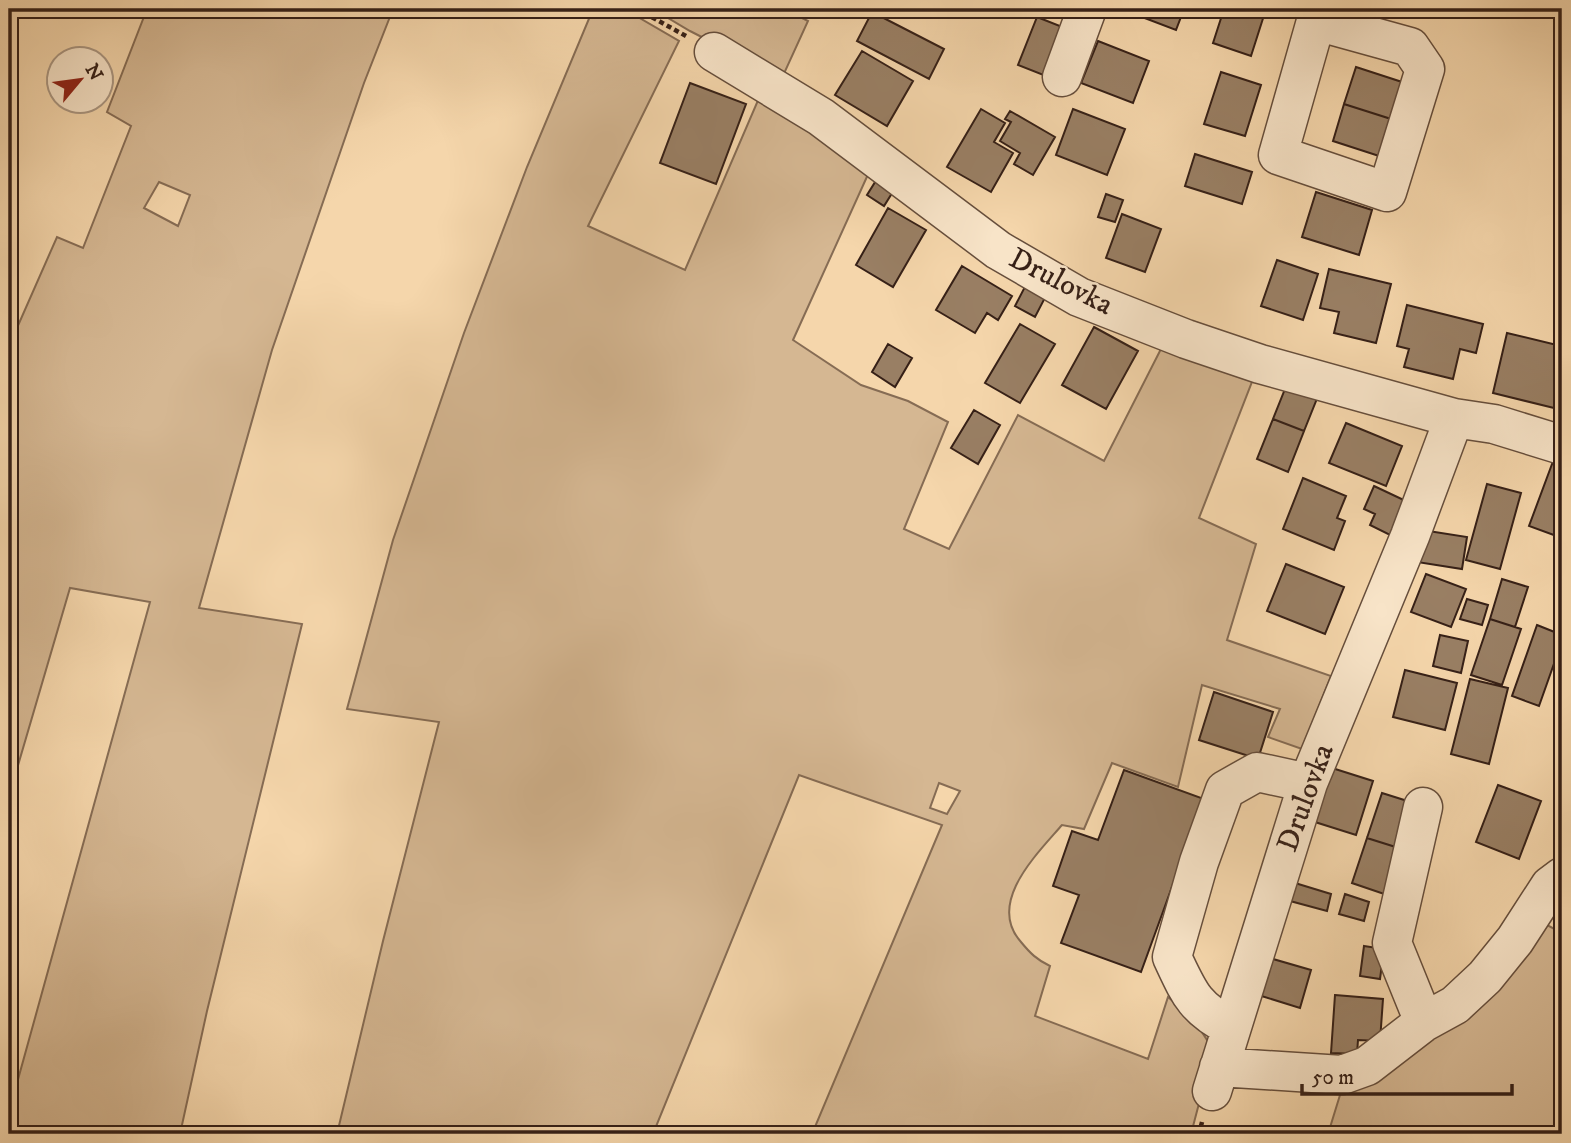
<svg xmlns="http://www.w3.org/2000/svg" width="1571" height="1143" font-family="'IM FELL DW Pica',serif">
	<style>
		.green { fill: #d5b792; stroke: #866c54; stroke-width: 2; fill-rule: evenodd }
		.building { fill: #997f64; stroke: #362017; stroke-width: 2 }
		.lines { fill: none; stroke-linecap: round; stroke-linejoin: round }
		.minor-casing { stroke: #664e3c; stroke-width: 41 }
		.path { stroke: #362017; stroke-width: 4.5; stroke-dasharray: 5 3.5; stroke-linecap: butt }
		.minor { stroke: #f8e4c8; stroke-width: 38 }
		.labels { text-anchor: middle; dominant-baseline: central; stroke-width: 5; stroke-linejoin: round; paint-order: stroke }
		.street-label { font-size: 30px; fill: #362017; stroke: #f8e4c8 }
	</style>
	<rect width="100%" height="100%" fill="#f5d6ab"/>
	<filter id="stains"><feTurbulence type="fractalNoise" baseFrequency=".00286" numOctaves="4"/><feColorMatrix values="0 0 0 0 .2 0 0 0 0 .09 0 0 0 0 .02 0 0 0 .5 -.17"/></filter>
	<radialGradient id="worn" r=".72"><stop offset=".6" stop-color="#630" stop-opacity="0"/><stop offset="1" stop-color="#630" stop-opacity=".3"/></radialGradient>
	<path class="green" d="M147,9H393L364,83L272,350L199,608L302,624L207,1011L180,1134H9V1112L150,602L70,588L9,796V346L57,237L83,248L131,126L107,112ZM159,182L190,195L178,226L144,208Z
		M593,9H624L679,41L588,226L685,270L762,91L870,170L793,340L861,385L908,401L948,422L904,529L949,549L1018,415L1104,461L1164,343L1255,374L1199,518L1256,544L1227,640L1331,676L1302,749L1268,737L1280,709L1202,685L1178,787L1112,763L1084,829L1062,825C1037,854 986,903 1021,942C1030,953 1037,960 1050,966L1035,1016L1148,1059L1168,997C1188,1013 1201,1028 1213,1050L1191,1134H812L942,825L799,775L653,1134H337L383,941L439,722L347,709L393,540L464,333L527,167ZM939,783L960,791L947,814L930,808Z
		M653,9H788V11L808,21L782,78L690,31Z
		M1536,919L1562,933V1134H1328L1344,1082Z"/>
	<path class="building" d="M795,9H811L805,18L793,11Z
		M1121,9H1184L1176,30Z
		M1224,9H1266L1251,56L1213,43Z
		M1530,9H1557L1554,17Z
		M872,12L944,49L929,79L857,41Z
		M1037,17L1070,30L1051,78L1018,65Z
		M1098,41L1149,61L1133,103L1081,83Z
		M862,51L913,81L887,126L835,95Z
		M1356,67L1402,82L1391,119L1344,104Z
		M1221,72L1261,85L1245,136L1204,124Z
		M690,83L746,104L716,184L660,163Z
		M1344,104L1391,119L1379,156L1333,141Z
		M981,109L1005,123L994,142L1013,153L991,192L947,167Z
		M1073,109L1125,129L1107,175L1056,155Z
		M1010,111L1055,137L1033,175L1014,164L1020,153L1000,141L1011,122L1005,119Z
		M1195,154L1252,172L1242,204L1185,186Z
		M882,171L899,182L884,206L867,195Z
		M1316,192L1372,210L1359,255L1302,237Z
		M1106,194L1123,200L1115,222L1098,217Z
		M888,208L926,230L893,287L856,265Z
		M1122,214L1161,229L1145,272L1106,258Z
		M1277,260L1318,274L1303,320L1261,306Z
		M962,266L1012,296L998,320L987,313L975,333L936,310Z
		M1329,269L1391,284L1376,343L1334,333L1339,312L1320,308Z
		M1029,279L1049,290L1035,317L1015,306Z
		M1407,305L1483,324L1476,353L1460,349L1453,379L1404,367L1409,349L1397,346Z
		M1020,324L1055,344L1020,403L985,383Z
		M1094,327L1138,351L1106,409L1062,385Z
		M1507,333L1561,346L1556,367L1562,369V410L1493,393Z
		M888,344L912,358L895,387L872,372Z
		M1289,379L1320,391L1304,431L1273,419Z
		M974,410L1000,425L978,464L951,448Z
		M1273,419L1304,431L1288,472L1257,459Z
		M1346,423L1402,446L1386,486L1329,463Z
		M1555,456L1562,459V538L1529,526Z
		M1303,478L1346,496L1337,518L1345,521L1334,550L1283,529Z
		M1487,484L1521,493L1500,569L1466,560Z
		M1374,486L1408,502L1392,536L1370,525L1375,514L1364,509Z
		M1422,530L1467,537L1462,569L1417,562Z
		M1286,564L1344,587L1325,634L1267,611Z
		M1426,574L1466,589L1451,627L1411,612Z
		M1502,579L1528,587L1515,627L1490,619Z
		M1467,599L1488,605L1482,625L1460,619Z
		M1490,619L1521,629L1502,685L1471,675Z
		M1537,625L1562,635V641L1539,706L1512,696Z
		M1440,635L1468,641L1461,673L1433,666Z
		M1405,670L1457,683L1445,730L1393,717Z
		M1470,679L1508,688L1489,764L1451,754Z
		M1214,692L1273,712L1258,759L1199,740Z
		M1332,768L1373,781L1356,835L1315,822Z
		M1124,770L1204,799L1141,972L1061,943L1079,895L1053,886L1072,831L1098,840Z
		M1498,785L1541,801L1519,859L1476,842Z
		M1382,793L1420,805L1405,850L1367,838Z
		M1367,838L1405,850L1390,896L1352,883Z
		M1295,883L1331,894L1327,911L1290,901Z
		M1345,894L1369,902L1364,921L1339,914Z
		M1364,946L1384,949L1380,979L1360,976Z
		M1266,957L1311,970L1300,1008L1255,994Z
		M1335,995L1383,999L1380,1041L1358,1040L1357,1054L1331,1053Z"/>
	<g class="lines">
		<defs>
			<path id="minor" d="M1316,21L1410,47L1425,69L1387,192L1278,155Z
				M714,52L821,117L998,250L1079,297L1186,339L1260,364L1454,418L1494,424L1562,445
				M1062,77L1087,9
				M1423,807L1392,943L1424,1022
				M1231,1027C1194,1008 1189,993 1172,957L1199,862L1225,790L1257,772L1308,783
				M1219,1067L1342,1075L1367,1066L1424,1022L1455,1005L1485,977L1515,940L1550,886L1562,877
				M1212,1091L1308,783L1410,536L1454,418"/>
		</defs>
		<use href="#minor" class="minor-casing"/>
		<path class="path" d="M637,9L686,36
			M1199,1134L1202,1122"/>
		<use href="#minor" class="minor"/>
	</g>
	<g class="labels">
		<g class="street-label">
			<text transform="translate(1061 282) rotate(27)">Drulovka</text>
			<text transform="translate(1306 798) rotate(-70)">Drulovka</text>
		</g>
	</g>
	<rect width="1571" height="1143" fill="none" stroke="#f5d6ab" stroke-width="35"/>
	<rect x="10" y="10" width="1550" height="1122" fill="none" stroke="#362017" stroke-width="3.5"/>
	<rect x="18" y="18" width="1536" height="1108" fill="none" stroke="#362017" stroke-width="2"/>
	<g transform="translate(80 80) rotate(61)"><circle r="33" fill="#f8e4c8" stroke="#aa9681" stroke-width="2"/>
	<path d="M0-5L12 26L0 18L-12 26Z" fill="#8f2418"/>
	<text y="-10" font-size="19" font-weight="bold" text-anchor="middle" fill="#362017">N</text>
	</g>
	<path d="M1302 1084v10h210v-10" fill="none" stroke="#362017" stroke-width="3.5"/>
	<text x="1312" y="1084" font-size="21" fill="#362017" stroke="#f8e4c8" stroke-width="5" paint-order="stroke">50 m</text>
	<rect width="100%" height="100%" filter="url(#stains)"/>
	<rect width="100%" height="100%" fill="url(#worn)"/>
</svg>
